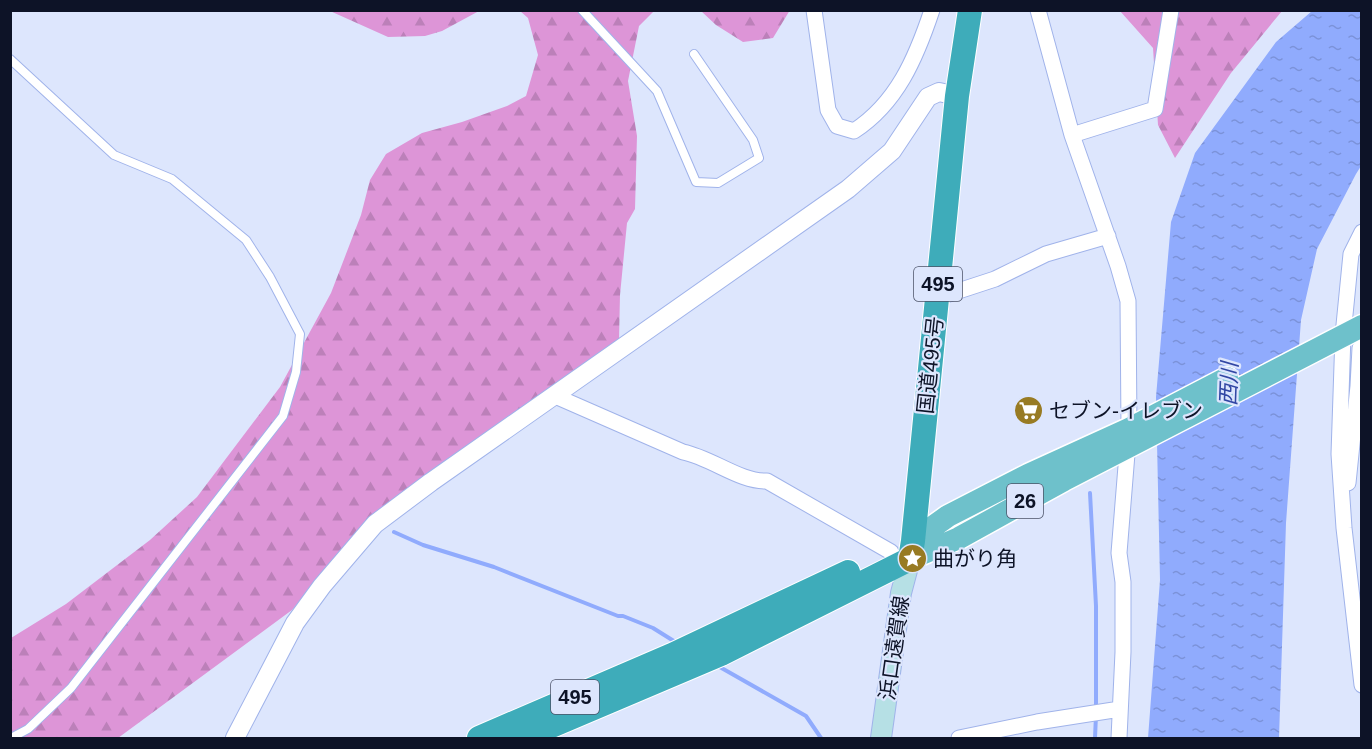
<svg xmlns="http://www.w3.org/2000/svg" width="1372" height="749" font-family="Arial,'Noto Sans JP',sans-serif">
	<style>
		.forest { fill: url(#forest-firs) }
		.water { fill: url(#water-ripples) }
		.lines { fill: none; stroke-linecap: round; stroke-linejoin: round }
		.stream { stroke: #90abfd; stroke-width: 4 }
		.service-casing { stroke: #a0b3ea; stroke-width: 10 }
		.minor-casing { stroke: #a0b3ea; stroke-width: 17 }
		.tertiary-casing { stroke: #a0b3ea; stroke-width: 20 }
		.secondary-casing { stroke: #a0b3ea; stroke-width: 22 }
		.primary-casing { stroke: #fff; stroke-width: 25 }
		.trunk-casing { stroke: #fff; stroke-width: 26 }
		.service { stroke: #fff; stroke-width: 8 }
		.minor { stroke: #fff; stroke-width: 15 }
		.tertiary { stroke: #fff; stroke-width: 18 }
		.secondary { stroke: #b6e0e5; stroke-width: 20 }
		.primary { stroke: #6ec1cb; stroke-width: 22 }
		.trunk { stroke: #3eacba; stroke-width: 24 }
		.labels { text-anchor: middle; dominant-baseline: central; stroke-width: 4.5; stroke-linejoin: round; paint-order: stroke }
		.shield { fill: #dde6fd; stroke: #4b5267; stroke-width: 1.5 }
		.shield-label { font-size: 20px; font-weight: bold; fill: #0d1327 }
		.street-label { font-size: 21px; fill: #0d1327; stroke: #dde6fd }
		.poi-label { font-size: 21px; fill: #0d1327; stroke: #dde6fd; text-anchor: start }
		.water-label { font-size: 22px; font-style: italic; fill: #3247a4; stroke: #dde6fd }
	</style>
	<defs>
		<pattern id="forest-firs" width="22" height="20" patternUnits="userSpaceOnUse" patternTransform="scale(1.5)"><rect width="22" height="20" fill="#dd95d7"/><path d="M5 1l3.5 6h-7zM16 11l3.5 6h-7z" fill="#bc80b9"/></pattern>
		<pattern id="water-ripples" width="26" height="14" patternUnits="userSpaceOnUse" patternTransform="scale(1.5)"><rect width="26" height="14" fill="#90abfd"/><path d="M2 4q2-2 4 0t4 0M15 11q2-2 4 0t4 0" fill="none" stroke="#7b92d9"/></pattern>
	</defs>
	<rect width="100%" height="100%" fill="#dde6fd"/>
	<path class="forest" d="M790,10L773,38L743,42L716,25L701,11Z
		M330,11H479L442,31L425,36L388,37Z
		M520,11H654L639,26L628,81L637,136L635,209L627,223L620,295L619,340L347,545L292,610L118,738H11V638L66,604L150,540L197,497L280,387L331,293L361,215L370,180L386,154L422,133L462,122L507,106L526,96L538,55L528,18Z
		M1120,11H1282L1231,73L1175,158L1158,125L1153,48Z"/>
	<path class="water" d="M1312,11H1361V166L1356,174L1317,249L1301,320L1286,523L1279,738H1148L1160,580L1156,397L1171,222L1195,153L1276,42Z"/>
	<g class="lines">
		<path class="stream" d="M1090,493L1096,606V708
			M394,532L423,545L494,567L618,616H623L653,628L677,643
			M718,666L806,716L821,738
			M1095,738L1096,715"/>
		<defs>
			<path id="service" d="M582,10L657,91L696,182L718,183L759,158L753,140L694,54
				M10,59L114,155L172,179L246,240L270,277L300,334L296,372L283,416L71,688L28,729L11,738"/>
			<path id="minor" d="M814,10L828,110L837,126L854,131C897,103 916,58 932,10
				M1038,10L1072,135L1118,266L1128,301L1129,429L1119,553L1123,582V652L1119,738
				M1072,135L1155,109L1171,10
				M1362,232L1351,254L1343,335L1339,454L1344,528L1362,685
				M937,298L995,279L1046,254L1108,236
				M1358,386L1360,348
				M555,396L683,452C712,458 740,482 767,481L891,552
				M1348,483L1358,386L1362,383
				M959,738L1037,722L1120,709"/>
			<path id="tertiary" d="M235,738L295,623L322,586L375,524L431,482L848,189L892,151L928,97L939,92L957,96"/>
			<path id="secondary" d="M881,738L901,593L910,559"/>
			<path id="primary" d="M913,541L948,516L1028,475L1129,429L1227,378
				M910,559L959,538L1064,480L1362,326"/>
			<path id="trunk" d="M479,738L672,655L848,572
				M523,738L721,654L910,559L913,541L957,96L970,10"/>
		</defs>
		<use href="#service" class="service-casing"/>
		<use href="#minor" class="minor-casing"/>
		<use href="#tertiary" class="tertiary-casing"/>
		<use href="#secondary" class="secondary-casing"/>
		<use href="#primary" class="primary-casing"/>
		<use href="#trunk" class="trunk-casing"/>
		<use href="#service" class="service"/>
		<use href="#minor" class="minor"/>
		<use href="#tertiary" class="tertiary"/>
		<use href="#secondary" class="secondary"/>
		<use href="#primary" class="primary"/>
		<use href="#trunk" class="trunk"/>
	</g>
	<defs>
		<symbol id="supermarket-disc" viewBox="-11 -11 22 22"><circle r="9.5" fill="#987b23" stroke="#dde6fd"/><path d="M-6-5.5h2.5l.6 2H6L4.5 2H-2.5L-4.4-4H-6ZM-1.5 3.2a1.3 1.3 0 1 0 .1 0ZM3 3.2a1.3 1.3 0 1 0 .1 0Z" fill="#fff"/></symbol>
		<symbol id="sight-disc" viewBox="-11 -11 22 22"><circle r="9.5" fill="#987b23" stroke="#dde6fd"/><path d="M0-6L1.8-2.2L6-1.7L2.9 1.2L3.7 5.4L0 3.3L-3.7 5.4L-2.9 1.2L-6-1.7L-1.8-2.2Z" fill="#fff"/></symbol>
	</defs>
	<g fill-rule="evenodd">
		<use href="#supermarket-disc" x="1012" y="394" width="33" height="33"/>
		<use href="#sight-disc" x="896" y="542" width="33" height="33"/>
	</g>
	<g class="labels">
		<g class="shield">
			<rect x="914" y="267" width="48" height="34" rx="4.5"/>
			<rect x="1007" y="484" width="36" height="34" rx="4.5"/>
			<rect x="551" y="680" width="48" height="34" rx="4.5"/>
		</g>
		<g class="shield-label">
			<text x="938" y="284">495</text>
			<text x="1025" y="501">26</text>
			<text x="575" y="697">495</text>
		</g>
		<g class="street-label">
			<text transform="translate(930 365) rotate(-84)">国道495号</text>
			<text transform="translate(894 648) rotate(-82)">浜口遠賀線</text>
		</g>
		<g class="poi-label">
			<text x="1049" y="410">セブン-イレブン</text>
			<text x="933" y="558">曲がり角</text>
		</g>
		<g class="water-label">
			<text transform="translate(1229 384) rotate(-88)">西川</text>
		</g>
	</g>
	<rect width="1372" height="749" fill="none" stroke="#0d1327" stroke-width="24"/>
</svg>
